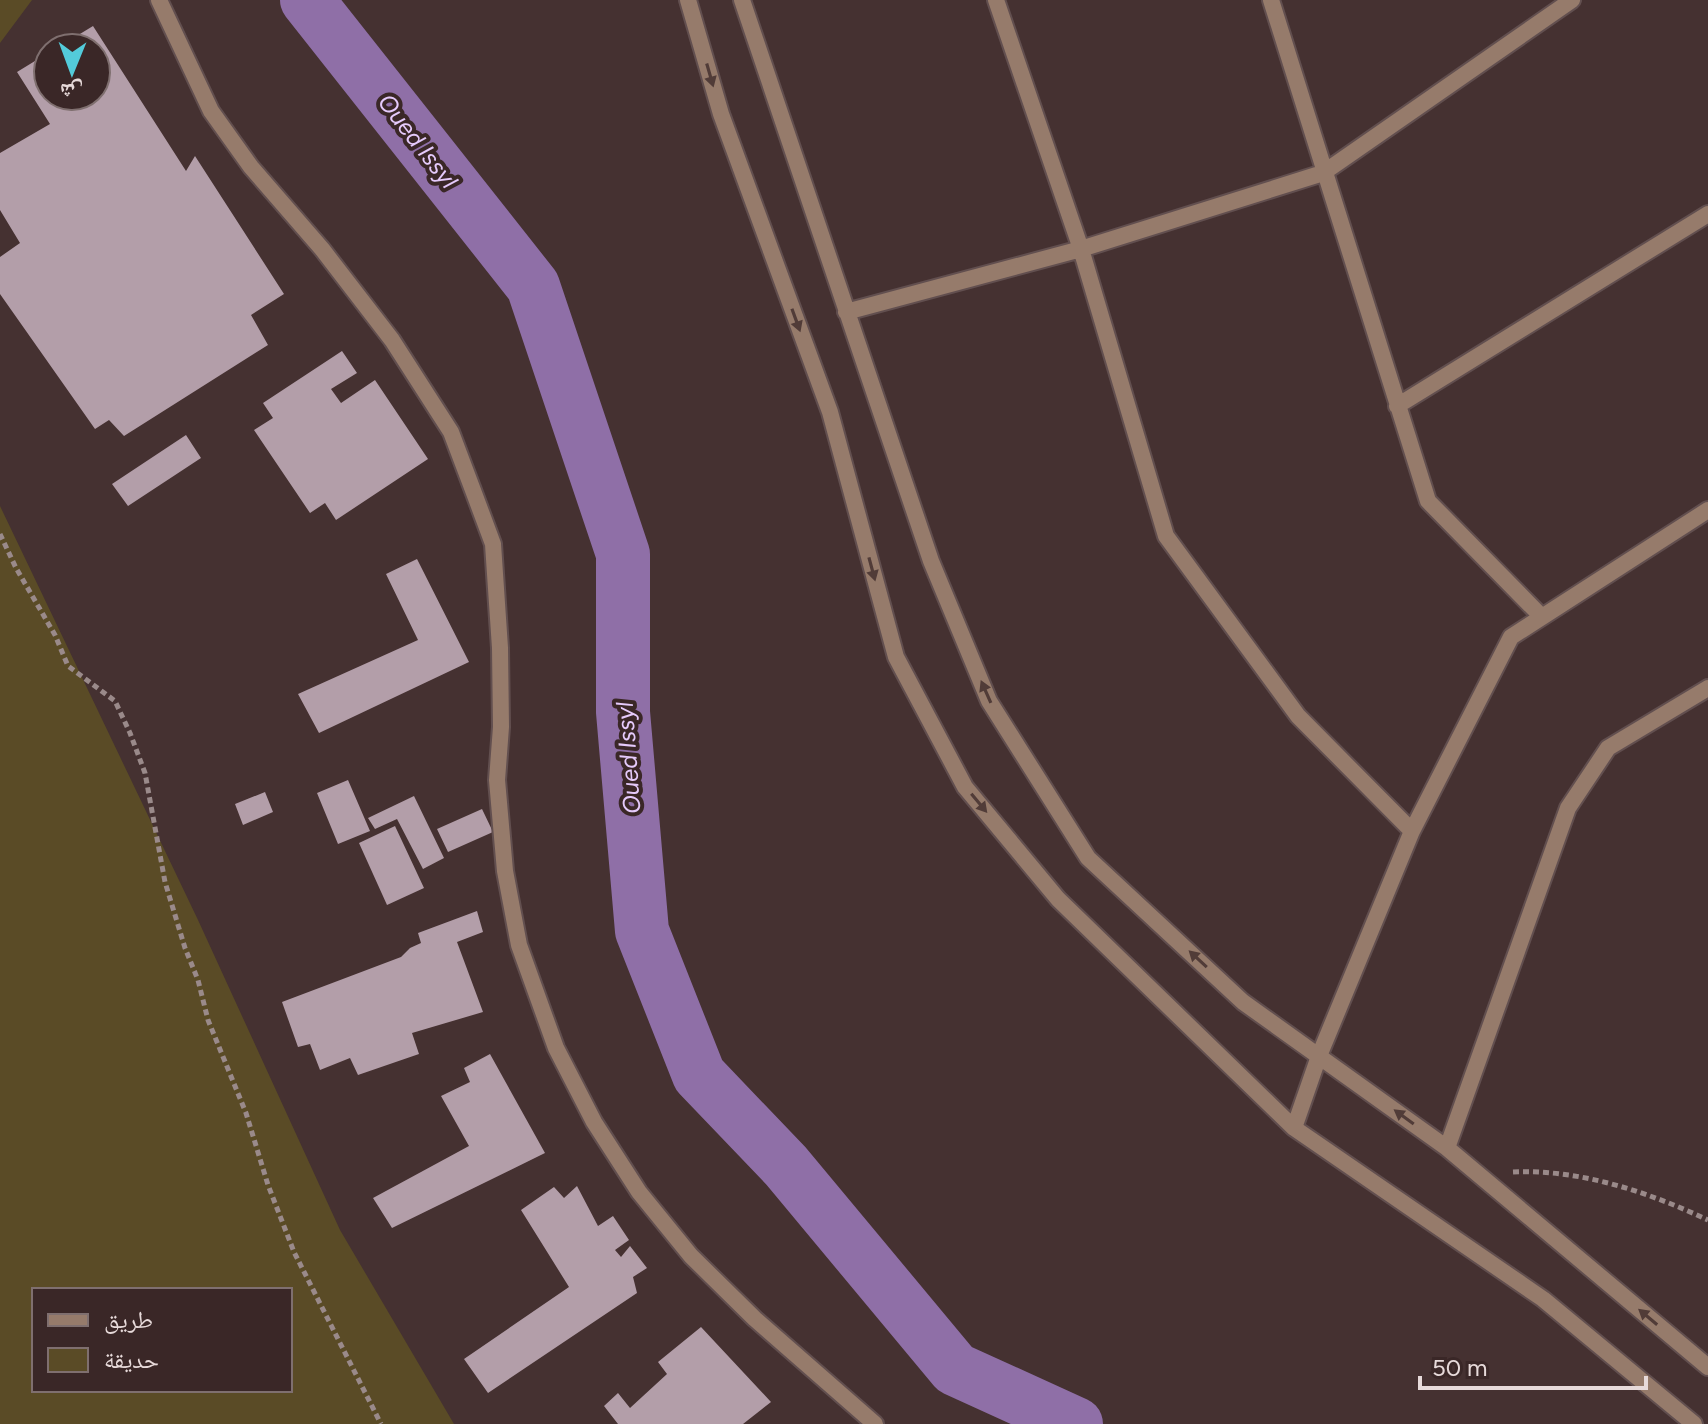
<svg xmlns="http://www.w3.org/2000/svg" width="1708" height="1424" font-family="Figtree,'Noto Naskh Arabic',sans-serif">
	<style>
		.green { fill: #5a4b26; fill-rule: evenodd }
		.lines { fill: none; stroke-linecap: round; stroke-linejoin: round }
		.river { stroke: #8f6fa7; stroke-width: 54 }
		.building { fill: #b39ea9 }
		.street-casing { stroke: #624f4f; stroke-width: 20 }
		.path { stroke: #9a8a8a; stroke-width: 5; stroke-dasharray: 6 4; stroke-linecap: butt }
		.street { stroke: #967b6b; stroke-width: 16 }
		.oneway { fill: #513c38 }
		.labels { text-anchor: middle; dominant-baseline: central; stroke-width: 8; stroke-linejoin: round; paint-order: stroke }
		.water-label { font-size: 24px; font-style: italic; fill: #e5cafb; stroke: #3a2727 }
	</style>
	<rect width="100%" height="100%" fill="#453131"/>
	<path class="green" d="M0,0H32L0,43Z
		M0,506L198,920L340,1230L454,1424H0ZM34,1290H290V1390H34Z"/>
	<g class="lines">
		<path class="river" d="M307,0L533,286L623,554V712L642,931L699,1075L786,1166L955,1369L1076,1424"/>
	</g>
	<path class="building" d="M93,26L186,171L195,156L284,294L251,315L268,345L124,436L109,420L95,429L0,294V257L20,243L0,210V153L50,124L17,72L48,53V96H96V48H57Z
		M342,351L357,373L331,389L341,403L375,380L428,459L336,520L325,503L310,513L254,430L273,418L263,403Z
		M186,435L201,458L128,506L112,484Z
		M417,559L469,662L319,733L298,694L418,640L386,574Z
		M348,780L370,831L338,844L317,793Z
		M265,792L273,812L243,825L235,804Z
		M414,796L444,858L423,869L397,819L375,829L368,818Z
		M482,809L493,832L448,852L437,829Z
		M395,826L424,888L387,905L359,843Z
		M477,911L483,932L457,942L483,1012L412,1033L419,1054L358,1075L350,1058L320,1070L310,1044L298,1047L282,1002L401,957L410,948L421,943L418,933Z
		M490,1054L545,1153L392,1228L373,1198L469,1146L441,1096L470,1082L464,1068Z
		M577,1186L598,1226L613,1216L629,1240L615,1250L621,1257L630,1246L647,1268L633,1277L637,1293L488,1393L464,1359L569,1287L521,1210L554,1187L564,1198Z
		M701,1327L771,1402L743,1424H618L604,1406L618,1393L630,1408L667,1374L658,1362Z"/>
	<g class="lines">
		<defs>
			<path id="street" d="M159,0L211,111L251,167L322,249L392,340L451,432L474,493L493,544L500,648L501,727L497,780L505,871L519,945L556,1048L594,1122L639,1192L691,1256L755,1319L875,1424
				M688,0L721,114L830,412L896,657L965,787L1058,899L1294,1128L1543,1299L1694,1424
				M742,0L931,561L989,701L1088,858L1243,1002L1447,1148L1708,1367
				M996,0L1081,249L1166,536L1298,716L1412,831
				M1271,0L1428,501L1542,617
				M846,312L1081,249L1323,173L1572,0
				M1397,406L1708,214
				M1294,1128L1319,1056L1412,831L1511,637L1708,510
				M1447,1148L1568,808L1608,748L1708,688"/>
		</defs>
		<use href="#street" class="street-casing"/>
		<path class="path" d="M0,534L16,568L55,635L68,666L115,701L130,733L145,773L165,882L185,948L198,980L208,1020L246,1113L268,1185L294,1252L381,1424
			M1513,1172C1580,1169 1648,1192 1708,1220"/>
		<use href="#street" class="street"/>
	</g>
	<defs><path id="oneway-solid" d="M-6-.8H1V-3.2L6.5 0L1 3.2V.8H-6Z" transform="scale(2)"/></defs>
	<g class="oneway">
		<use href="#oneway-solid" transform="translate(710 75) rotate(74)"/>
		<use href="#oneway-solid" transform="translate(796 320) rotate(70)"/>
		<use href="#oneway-solid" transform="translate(872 569) rotate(75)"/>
		<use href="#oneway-solid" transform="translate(986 692) rotate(-114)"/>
		<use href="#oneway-solid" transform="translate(979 803) rotate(50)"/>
		<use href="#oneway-solid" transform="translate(1198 959) rotate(-137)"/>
		<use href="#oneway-solid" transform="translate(1404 1117) rotate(-144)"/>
		<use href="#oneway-solid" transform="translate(1648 1317) rotate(-140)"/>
	</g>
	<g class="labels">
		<g class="water-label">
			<text transform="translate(418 141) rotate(52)">Oued Issyl</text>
			<text transform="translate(628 758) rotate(-94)">Oued Issyl</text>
		</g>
	</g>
	<rect x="32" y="1288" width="260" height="104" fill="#3a2727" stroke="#7f6f6f" stroke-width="2"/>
	<rect x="48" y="1314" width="40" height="12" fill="#967b6b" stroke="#7f6f6f" stroke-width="2"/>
	<text x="104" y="1328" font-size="24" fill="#e7dada">طريق</text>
	<rect x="48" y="1348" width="40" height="24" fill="#5a4b26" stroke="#7f6f6f" stroke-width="2"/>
	<text x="104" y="1368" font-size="24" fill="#e7dada">حديقة</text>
	<g transform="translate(72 72) rotate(181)"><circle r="38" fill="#3a2727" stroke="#7f6f6f" stroke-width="2"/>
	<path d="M0-6L14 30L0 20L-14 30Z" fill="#53cbda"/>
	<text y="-12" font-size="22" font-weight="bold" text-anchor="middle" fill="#e7dada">ش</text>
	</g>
	<path d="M1420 1376v12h226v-12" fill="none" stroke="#e7dada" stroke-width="4"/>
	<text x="1432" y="1376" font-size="24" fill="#e7dada" stroke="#3a2727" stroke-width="6" paint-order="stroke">50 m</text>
</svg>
